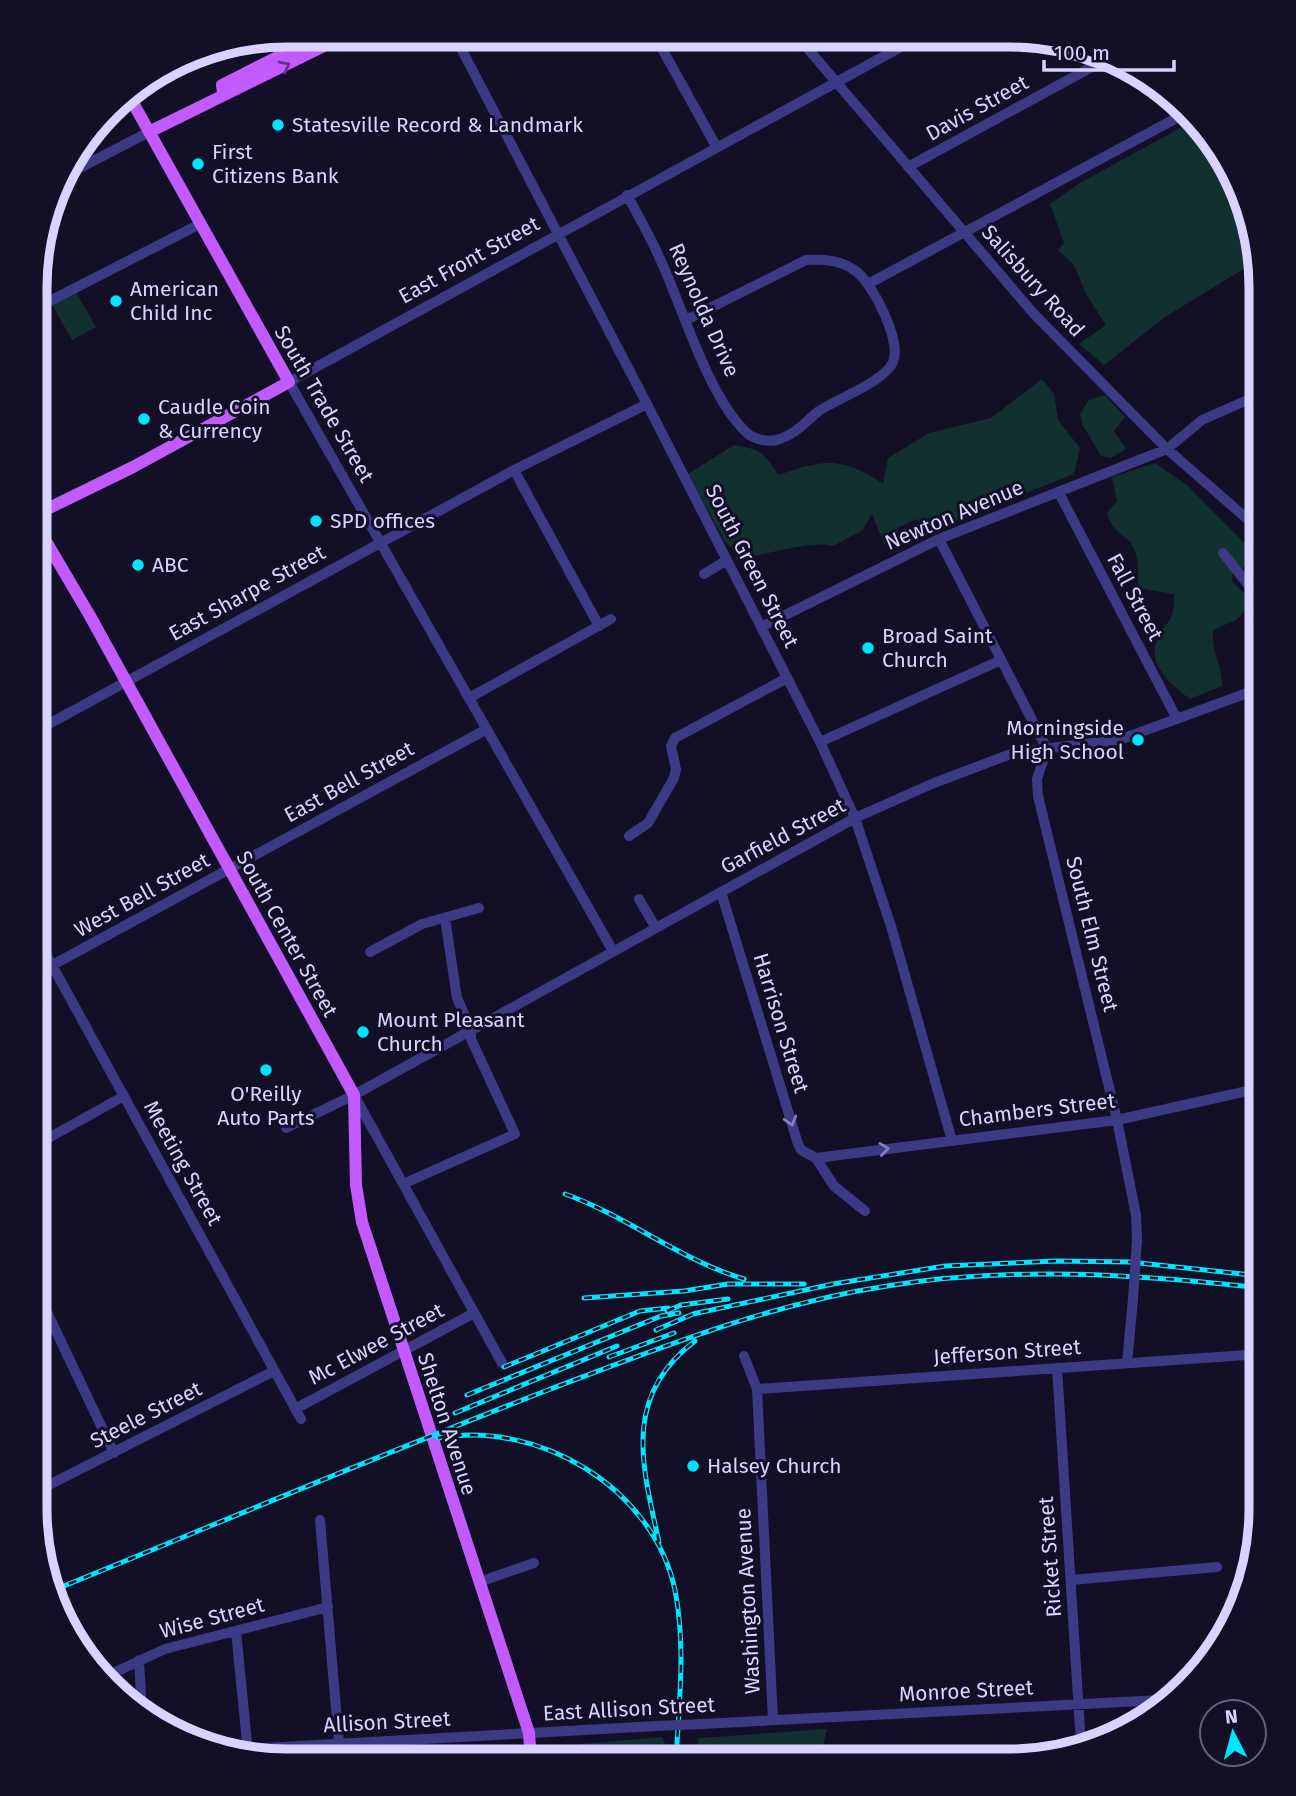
<svg xmlns="http://www.w3.org/2000/svg" width="1296" height="1796" font-family="'Fira Sans',sans-serif">
	<style>
		.green { fill: #12302f }
		.lines { fill: none; stroke-linecap: round; stroke-linejoin: round }
		.stream { stroke: #0c2248; stroke-width: 2.5 }
		.minor { stroke: #3d3a85; stroke-width: 10 }
		.major { stroke: #c25bff; stroke-width: 12 }
		.rail-casing { stroke: #00e5ff; stroke-width: 5 }
		.rail { stroke: #130f26; stroke-width: 2.5; stroke-dasharray: 8; stroke-linecap: butt }
		.minor-bridge { stroke: #3d3a85; stroke-width: 10 }
		.oneway { stroke: #623188 }
		.oneway2 { stroke: #837fbc }
		.poi-dot { fill: #00e5ff; stroke: #130f26; stroke-width: 2.5 }
		.labels { text-anchor: middle; dominant-baseline: central; stroke-width: 6; stroke-linejoin: round; paint-order: stroke }
		.street-label { font-size: 21px; fill: #d9d4ff; stroke: #130f26 }
		.poi-label { font-size: 21px; fill: #d9d4ff; stroke: #130f26; text-anchor: start }
		.rim { fill: none; stroke: #d9d4ff; stroke-width: 9 }
	</style>
	<rect width="100%" height="100%" fill="#130f26"/>
	<path class="green" d="M1191,122L1235,176L1255,262L1165,317L1104,365L1079,344L1106,325L1086,294L1074,265L1058,250L1064,243L1050,204L1078,184Z
		M74,289L96,327L72,340L50,301Z
		M1042,379L1054,394L1058,420L1080,448L1074,474L928,532L917,519L897,528L904,545L891,549L884,544L872,514L863,530L833,546C811,540 766,555 740,559L724,540L688,474L734,445C760,449 765,453 778,475C824,460 840,455 883,484L888,458L929,433L991,418Z
		M1105,395L1125,417L1114,431L1126,449L1111,458L1101,456L1082,424L1080,414L1089,400Z
		M1155,463L1188,486L1258,557L1233,574L1232,581L1248,597C1243,625 1233,618 1213,631C1212,655 1222,665 1222,686L1190,699C1173,686 1146,665 1157,640C1168,616 1174,626 1174,594L1138,588C1138,572 1140,551 1127,539C1116,530 1112,528 1107,513L1117,501L1112,477Z
		M827,1729L820,1760H695L699,1738Z
		M662,1737L667,1748L666,1760H571L579,1744Z"/>
	<g class="lines">
		<path class="stream" d="M1225,164L1236,180"/>
		<path class="minor" d="M454,35L647,404L820,742L855,818L891,926L952,1141
			M655,36L716,146
			M797,36L1034,314L1167,449L1261,531
			M908,167L1101,62
			M64,176L149,132
			M627,195C639,217 651,238 661,261C683,309 708,396 746,432C754,440 770,443 780,439C796,434 806,421 819,411C838,398 884,382 893,362C902,341 873,285 857,272C842,260 824,259 806,260L686,320
			M868,284L1184,114
			M44,304L200,224
			M514,470L599,626
			M1059,493L1177,719
			M939,539L1047,749L1037,779L1038,796L1117,1120L1136,1215L1137,1240
			M1223,553L1261,601
			M704,574L727,560
			M761,627L939,539L1167,449L1202,420L1261,394
			M469,698L611,619
			M36,731L514,470L647,404
			M820,742L1001,660
			M629,836L648,823L674,778L676,769L671,746L675,738L787,678
			M721,892L798,1144L801,1150L816,1158
			M639,899L656,928
			M36,936L301,1419
			M613,951L289,382L919,37
			M370,952L422,924L479,908
			M36,974L487,729
			M354,1095L502,1363
			M286,1128L354,1095L855,818L934,783L1016,752L1119,740L1261,688
			M36,1145L124,1096
			M816,1158L1117,1120L1261,1088
			M816,1158L834,1186L865,1211
			M403,1184L515,1134L471,1039V1029L457,998L445,918
			M35,1287L114,1453
			M744,1356L757,1389L773,1720
			M1127,1363L1133,1299
			M1057,1368L1081,1744
			M757,1389L1261,1354
			M295,1409L474,1313
			M35,1492L274,1371
			M320,1520L339,1744
			M1071,1580L1217,1567
			M479,1582L534,1563
			M236,1631L248,1753
			M139,1660L142,1713
			M109,1675L165,1649L328,1607
			M702,1724L1161,1700
			M247,1749L656,1726"/>
		<path class="major" d="M223,93L222,85L321,35
			M149,132L346,35
			M37,514L133,467L289,382L128,94
			M37,526L90,616L354,1095L356,1185L362,1222L529,1733L531,1760"/>
		<defs>
			<path id="rail" d="M565,1194C627,1216 680,1260 744,1279
				M584,1298L684,1291L728,1284H804
				M667,1311L681,1305L728,1299
				M656,1330L693,1314L833,1284L945,1266L1057,1261L1130,1262L1261,1276
				M609,1357L674,1333
				M504,1367L640,1311L668,1308
				M467,1395L661,1316L679,1313
				M455,1413L617,1346
				M438,1438C538,1420 653,1487 675,1590C686,1646 679,1704 676,1760
				M659,1542C642,1465 622,1396 695,1341
				M54,1590C219,1523 382,1454 548,1390C659,1348 769,1304 887,1286C1011,1266 1136,1274 1261,1288"/>
		</defs>
		<use href="#rail" class="rail-casing"/>
		<use href="#rail" class="rail"/>
		<path class="minor-bridge" d="M1133,1299L1137,1240
			M656,1726L702,1724"/>
	</g>
	<defs><path id="oneway-chevron" d="M-2-3.5L2.5 0L-2 3.5" fill="none" stroke-width="1.6" stroke-linecap="round" stroke-linejoin="round" transform="scale(1.75)"/></defs>
	<use class="oneway" href="#oneway-chevron" transform="translate(285 66) rotate(-27)"/>
	<g class="oneway2">
		<use href="#oneway-chevron" transform="translate(791 1121) rotate(73)"/>
		<use href="#oneway-chevron" transform="translate(884 1149) rotate(-7)"/>
	</g>
	<g class="poi-dot">
		<circle cx="278" cy="125" r="7"/>
		<circle cx="198" cy="164" r="7"/>
		<circle cx="116" cy="301" r="7"/>
		<circle cx="144" cy="419" r="7"/>
		<circle cx="316" cy="521" r="7"/>
		<circle cx="138" cy="565" r="7"/>
		<circle cx="868" cy="648" r="7"/>
		<circle cx="1138" cy="740" r="7"/>
		<circle cx="363" cy="1032" r="7"/>
		<circle cx="266" cy="1070" r="7"/>
		<circle cx="693" cy="1466" r="7"/>
	</g>
	<g class="labels">
		<g class="street-label">
			<text transform="translate(977 108) rotate(-29)">Davis Street</text>
			<text transform="translate(469 260) rotate(-29)">East Front Street</text>
			<text transform="translate(1033 281) rotate(48)">Salisbury Road</text>
			<text transform="translate(704 310) rotate(66)">Reynolda Drive</text>
			<text transform="translate(324 404) rotate(60)">South Trade Street</text>
			<text transform="translate(954 515) rotate(-23)">Newton Avenue</text>
			<text transform="translate(752 566) rotate(63)">South Green Street</text>
			<text transform="translate(247 593) rotate(-29)">East Sharpe Street</text>
			<text transform="translate(1135 597) rotate(62)">Fall Street</text>
			<text transform="translate(349 782) rotate(-29)">East Bell Street</text>
			<text transform="translate(783 836) rotate(-28)">Garfield Street</text>
			<text transform="translate(142 895) rotate(-29)">West Bell Street</text>
			<text transform="translate(287 934) rotate(61)">South Center Street</text>
			<text transform="translate(1092 934) rotate(76)">South Elm Street</text>
			<text transform="translate(781 1023) rotate(73)">Harrison Street</text>
			<text transform="translate(1037 1110) rotate(-7)">Chambers Street</text>
			<text transform="translate(183 1163) rotate(61)">Meeting Street</text>
			<text transform="translate(376 1344) rotate(-28)">Mc Elwee Street</text>
			<text transform="translate(1007 1352) rotate(-4)">Jefferson Street</text>
			<text transform="translate(146 1415) rotate(-27)">Steele Street</text>
			<text transform="translate(447 1424) rotate(72)">Shelton Avenue</text>
			<text transform="translate(1050 1557) rotate(-94)">Ricket Street</text>
			<text transform="translate(748 1601) rotate(-93)">Washington Avenue</text>
			<text transform="translate(212 1618) rotate(-15)">Wise Street</text>
			<text transform="translate(966 1691) rotate(-3)">Monroe Street</text>
			<text transform="translate(629 1709) rotate(-3)">East Allison Street</text>
			<text transform="translate(387 1722) rotate(-3)">Allison Street</text>
		</g>
		<g class="poi-label">
			<text x="292" y="125">Statesville Record &amp; Landmark</text>
			<text x="212" y="152">First<tspan x="212" dy="24">Citizens Bank</tspan></text>
			<text x="130" y="289">American<tspan x="130" dy="24">Child Inc</tspan></text>
			<text x="158" y="407">Caudle Coin<tspan x="158" dy="24">&amp; Currency</tspan></text>
			<text x="330" y="521">SPD offices</text>
			<text x="152" y="565">ABC</text>
			<text x="882" y="636">Broad Saint<tspan x="882" dy="24">Church</tspan></text>
			<text x="1124" y="728" text-anchor="end">Morningside<tspan x="1124" dy="24">High School</tspan></text>
			<text x="377" y="1020">Mount Pleasant<tspan x="377" dy="24">Church</tspan></text>
			<text x="266" y="1094" text-anchor="middle">O'Reilly<tspan x="266" dy="24">Auto Parts</tspan></text>
			<text x="707" y="1466">Halsey Church</text>
		</g>
	</g>
	<path d="M0 0H1296V1796H0ZM287 47H1009A240 240 0 0 1 1249 287V1509A240 240 0 0 1 1009 1749H287A240 240 0 0 1 47 1509V287A240 240 0 0 1 287 47Z" fill="#130f26" fill-rule="evenodd"/>
	<path class="rim" d="M287 47H1009A240 240 0 0 1 1249 287V1509A240 240 0 0 1 1009 1749H287A240 240 0 0 1 47 1509V287A240 240 0 0 1 287 47Z"/>
	<g transform="translate(1233 1733) rotate(354)"><circle r="33" fill="#130f26" stroke="#625e7d" stroke-width="2"/>
	<path d="M0-5L12 26L0 18L-12 26Z" fill="#00e5ff"/>
	<text y="-10" font-size="19" font-weight="bold" text-anchor="middle" fill="#d9d4ff">N</text>
	</g>
	<path d="M1044 60v10h130v-10" fill="none" stroke="#d9d4ff" stroke-width="3.5"/>
	<text x="1054" y="60" font-size="21" fill="#d9d4ff" stroke="#130f26" stroke-width="5" paint-order="stroke">100 m</text>
</svg>
